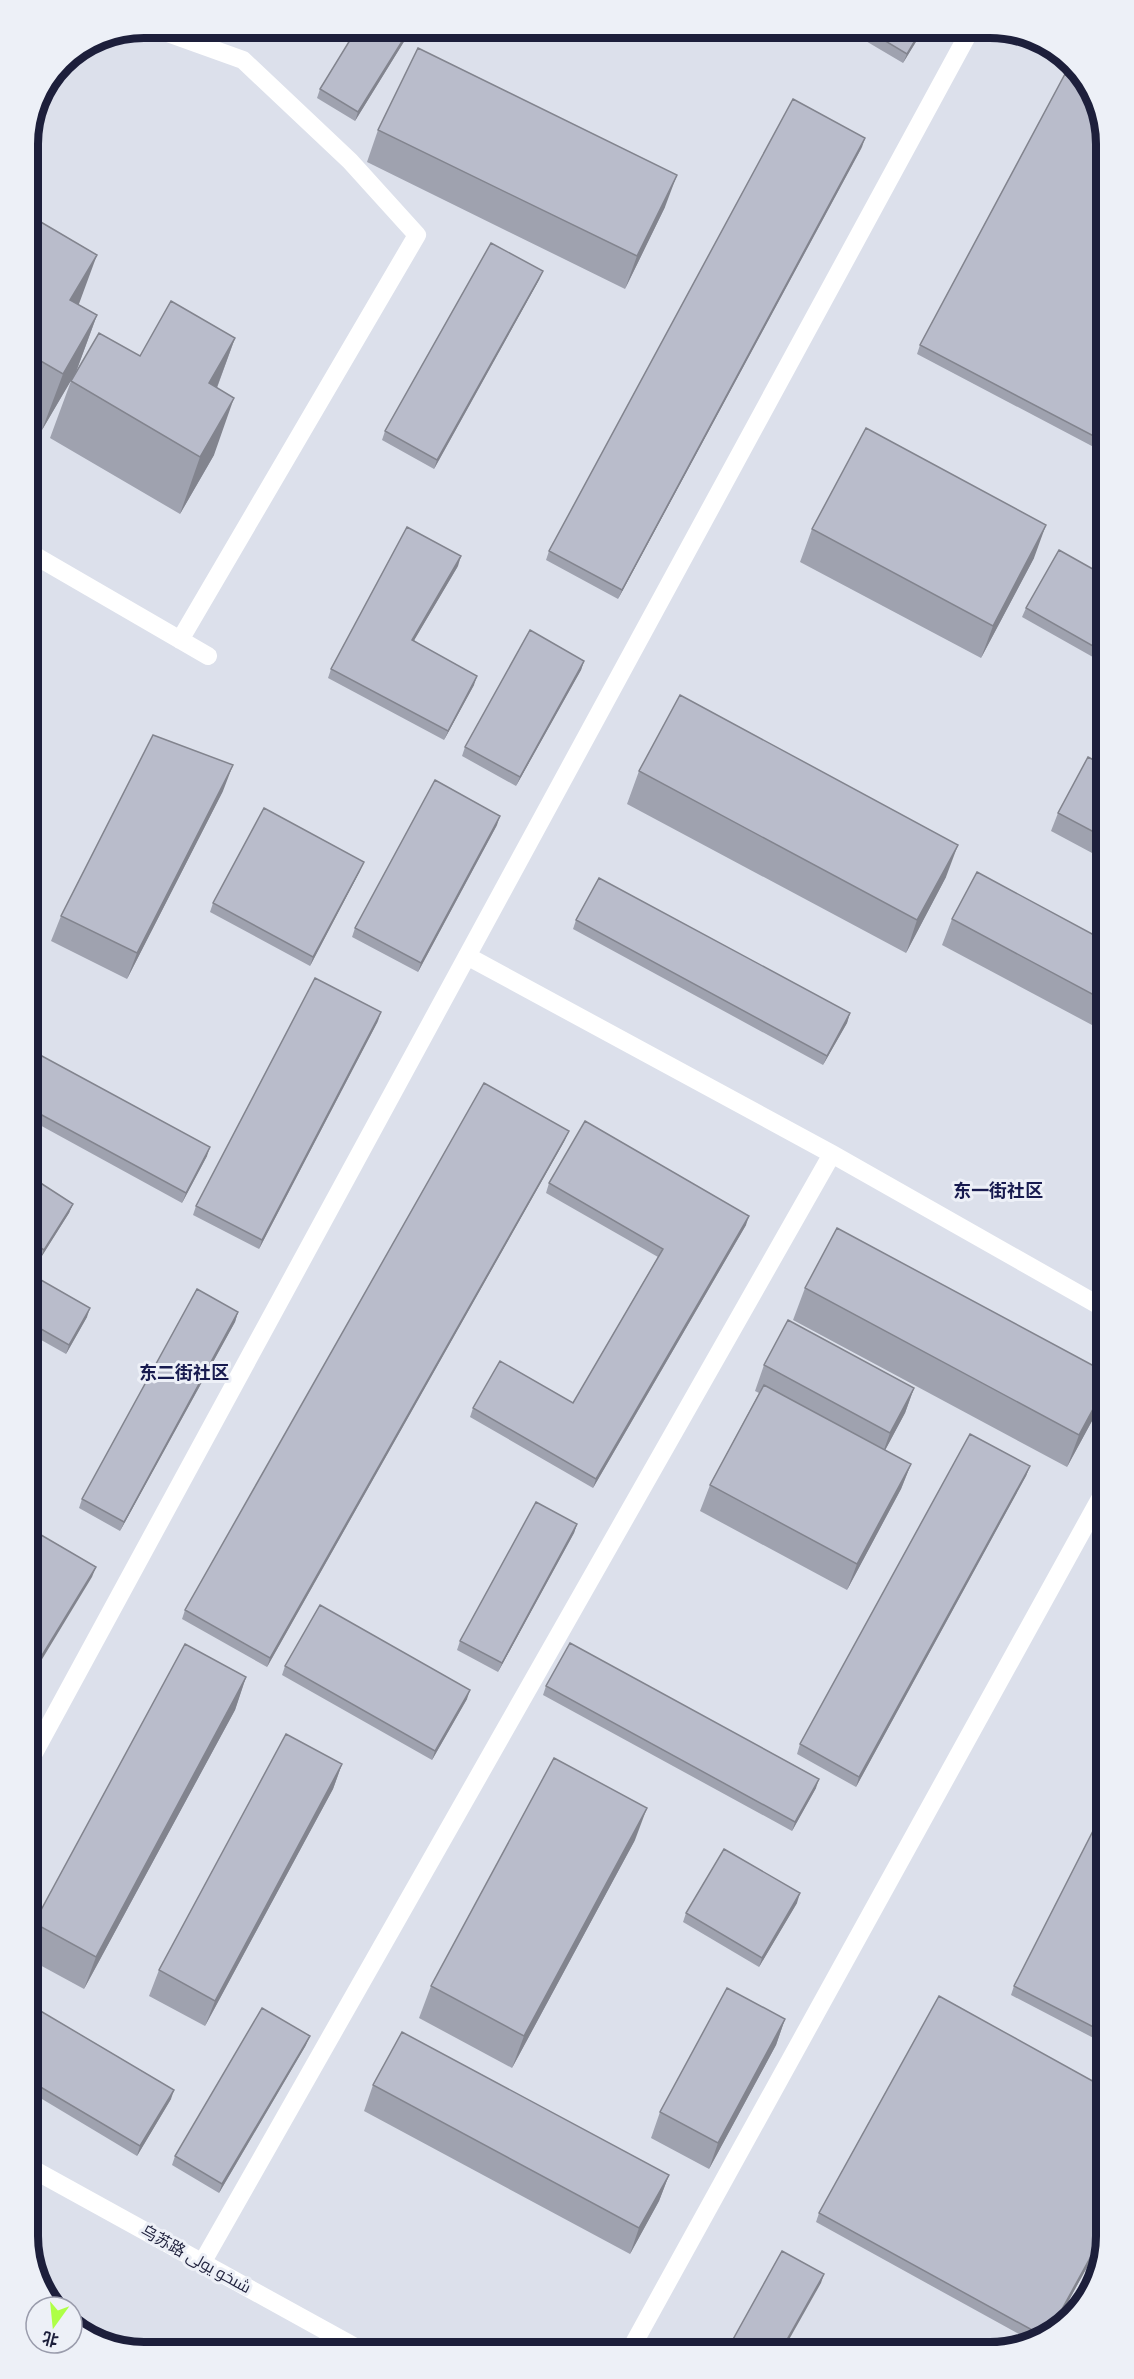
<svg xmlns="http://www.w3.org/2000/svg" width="1134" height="2379" font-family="'Space Grotesk',Cairo,'Noto Sans SC',sans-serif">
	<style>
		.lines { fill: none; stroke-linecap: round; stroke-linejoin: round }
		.lane { stroke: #fff; stroke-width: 18 }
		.street { stroke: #fff; stroke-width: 18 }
		.wall { fill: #9fa2af }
		.shaded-wall { fill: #82848e }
		.building { fill: #b9bccb; stroke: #82848e; stroke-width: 1.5 }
		.labels { text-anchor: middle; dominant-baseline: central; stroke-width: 6; stroke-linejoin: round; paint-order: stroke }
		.street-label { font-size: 16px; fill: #1d1f3b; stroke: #edf0f7 }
		.neighbourhood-label { font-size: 18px; font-weight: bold; fill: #171a4f; stroke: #edf0f7 }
		.rim { fill: none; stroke: #1d1f3b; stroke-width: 8 }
	</style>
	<rect width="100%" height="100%" fill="#dce0eb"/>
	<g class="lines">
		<path class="lane" d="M151,27L243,60L350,161L417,235L180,640
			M27,551L208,656"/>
		<path class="street" d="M467,956L832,1154L1107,1310
			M27,1766L972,27
			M27,2166L364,2352
			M202,2263L832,1154
			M629,2352L1107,1486"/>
	</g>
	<path class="wall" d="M358,27H413L355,121L317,98L320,89Z
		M862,27H925L903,63L859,37Z
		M378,130L665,207L625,289L367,162Z
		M1107,143V454L917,354L920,345Z
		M862,147L618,599L546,560L549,551Z
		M27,229L79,305L97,315L76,372L42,430L27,422Z
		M543,271L539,280L434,469L382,440L385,431Z
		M235,338L217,388L214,455L180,514L50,438L71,381L140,356Z
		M812,529L1034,558L981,658L800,562Z
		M458,566L414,640L474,685L444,740L328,678L331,669Z
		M1107,577V665L1022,617L1026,608Z
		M584,661L581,670L516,786L462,756L465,747Z
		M1107,767V861L1051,831L1058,813Z
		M639,771L946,877L906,953L627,804Z
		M223,791L127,979L51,941L61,916Z
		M497,825L418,972L352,937L355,928Z
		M360,871L310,966L210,912L213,903Z
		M952,919L1107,942V1033L942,945Z
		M576,920L850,1013L847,1023L823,1065L573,929Z
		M378,1021L259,1249L193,1215L196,1206Z
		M27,1053L207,1156L182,1203L27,1118Z
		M565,1140L267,1667L182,1619L185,1610Z
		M549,1183L746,1225L593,1488L470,1417L473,1408L573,1403L658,1257L546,1193Z
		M27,1201L73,1204L69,1213L40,1259L27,1250Z
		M1107,1223V1263L1094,1256L1103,1230Z
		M27,1272L87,1317L66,1354L27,1332Z
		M805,1288L1107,1373V1387L1099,1408L1067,1467L793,1320Z
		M238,1312L235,1322L120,1531L79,1508L82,1499Z
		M764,1365L914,1388L905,1413L885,1450L911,1464L901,1489L847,1590L700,1511L710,1485L759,1393L755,1391Z
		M1030,1466L1026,1476L856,1787L797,1754L800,1744Z
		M577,1524L574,1533L498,1672L457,1650L460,1641Z
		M285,1666L467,1699L432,1760L282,1675Z
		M246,1677L235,1710L84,1989L27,1958V1943L34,1923Z
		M546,1686L816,1788L792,1831L543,1695Z
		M342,1764L333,1789L205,2026L149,1996L159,1970Z
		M1107,1831V2045L1011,1995L1014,1986Z
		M635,1840L512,2068L419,2018L431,1986Z
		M797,1903L759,1967L683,1922L686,1913Z
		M27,2003L171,2099L137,2156L27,2090Z
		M785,2019L776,2045L709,2169L651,2138L660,2112Z
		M306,2045L219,2193L172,2165L175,2156Z
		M373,2085L669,2175L659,2201L630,2254L364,2111Z
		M1107,2089V2231L1053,2329L1035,2343L816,2222L819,2213Z"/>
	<path class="shaded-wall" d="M411,27H413L355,121L358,112Z
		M923,27H925L903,63L907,54Z
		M865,138L862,147L618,599L622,590Z
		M677,175L665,207L625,289L637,256Z
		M97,255L76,312L70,300Z
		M543,271L539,280L434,469L437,460Z
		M97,315L76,372L42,430L63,374Z
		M235,338L214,395L209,383Z
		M234,398L214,455L180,514L200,457Z
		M1046,525L1034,558L981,658L993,626Z
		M461,556L458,566L409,649L412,640Z
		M584,661L581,670L516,786L520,777Z
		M477,676L474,685L444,740L448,731Z
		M233,765L223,791L127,979L137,953Z
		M500,816L497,825L418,972L421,963Z
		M958,845L946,877L906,953L917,920Z
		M364,862L360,871L310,966L313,957Z
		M381,1012L378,1021L259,1249L262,1240Z
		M850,1013L847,1023L823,1065L827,1056Z
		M569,1131L565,1140L267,1667L270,1658Z
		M210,1147L207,1156L182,1203L186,1193Z
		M73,1204L69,1213L40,1259L44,1250Z
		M749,1216L746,1225L593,1488L596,1479Z
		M90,1308L87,1317L66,1354L69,1345Z
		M238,1312L235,1322L120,1531L124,1522Z
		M1107,1383V1387L1099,1408L1067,1467L1079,1435Z
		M914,1388L905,1413L881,1458L890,1433Z
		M911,1464L901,1489L847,1590L857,1564Z
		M1030,1466L1026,1476L856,1787L859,1777Z
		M577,1524L574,1533L498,1672L502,1663Z
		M96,1567L92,1577L27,1684V1680Z
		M246,1677L235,1710L84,1989L96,1957Z
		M470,1690L467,1699L432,1760L435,1751Z
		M342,1764L333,1789L205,2026L215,2001Z
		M819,1779L816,1788L792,1831L795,1822Z
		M647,1808L635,1840L512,2068L524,2036Z
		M800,1893L797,1903L759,1967L762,1958Z
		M785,2019L776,2045L709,2169L718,2143Z
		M310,2036L306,2045L219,2193L222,2184Z
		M174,2090L171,2099L137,2156L140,2146Z
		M669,2175L659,2201L630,2254L639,2228Z
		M1107,2227V2231L1053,2329L1050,2331Z
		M824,2274L821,2283L782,2352H780Z"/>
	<path class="building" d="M358,27H411L358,112L320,89Z
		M862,27H923L907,54Z
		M418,48L677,175L637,256L378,130Z
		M1065,74L1089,87L1098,99L1107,143V443L920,345Z
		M793,99L865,138L622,590L549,551Z
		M34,218L97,255L70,300L97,315L63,374L27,353V229Z
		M491,243L543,271L437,460L385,431Z
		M171,301L235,338L209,383L234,398L200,457L71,381L99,333L140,356Z
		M866,428L1046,525L993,626L812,529Z
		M407,527L461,556L412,640L477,676L448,731L331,669Z
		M1059,550L1107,577V654L1026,608Z
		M530,630L584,661L520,777L465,747Z
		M680,695L958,845L917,920L639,771Z
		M153,735L233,765L137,953L61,916Z
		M27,739L40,743L27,780Z
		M1088,757L1107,767V839L1058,813Z
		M435,780L500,816L421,963L355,928Z
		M264,808L364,862L313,957L213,903Z
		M977,872L1107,942V1002L952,919Z
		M599,878L850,1013L827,1056L576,920Z
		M315,978L381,1012L262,1240L196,1206Z
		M29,1049L210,1147L186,1193L27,1107V1053Z
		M484,1083L569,1131L270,1658L185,1610Z
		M585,1121L749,1216L596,1479L473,1408L500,1361L573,1403L663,1249L549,1183Z
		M39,1182L73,1204L44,1250L27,1239V1201Z
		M1107,1223V1232L1103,1230Z
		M837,1228L1107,1373V1383L1079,1435L805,1288Z
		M27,1272L90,1308L69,1345L27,1321Z
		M197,1289L238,1312L124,1522L82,1499Z
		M788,1320L914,1388L890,1433L764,1365Z
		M764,1385L911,1464L857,1564L710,1485Z
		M970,1434L1030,1466L859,1777L800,1744Z
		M536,1502L577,1524L502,1663L460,1641Z
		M36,1532L96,1567L27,1680V1546Z
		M320,1605L470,1690L435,1751L285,1666Z
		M570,1643L819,1779L795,1822L546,1686Z
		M185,1644L246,1677L96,1957L34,1923Z
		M286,1734L342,1764L215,2001L159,1970Z
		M554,1758L647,1808L524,2036L431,1986Z
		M1096,1825L1107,1831V2034L1014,1986Z
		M724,1849L800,1893L762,1958L686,1913Z
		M727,1988L785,2019L718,2143L660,2112Z
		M939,1996L1107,2089V2227L1050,2331L1043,2336L819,2213Z
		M27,2003L174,2090L140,2146L27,2079Z
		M262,2008L310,2036L222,2184L175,2156Z
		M402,2032L669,2175L639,2228L373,2085Z
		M782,2251L824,2274L780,2352H726Z
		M232,2342L250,2352H227Z"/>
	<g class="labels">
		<g class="street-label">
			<text transform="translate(196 2259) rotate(29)">乌苏路 شىخو يولى</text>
		</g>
		<g class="neighbourhood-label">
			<text x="998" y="1190">东一街社区</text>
			<text x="184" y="1372">东二街社区</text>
		</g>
	</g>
	<path d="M0 0H1134V2379H0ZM144 38H990A106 106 0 0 1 1096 144V2236A106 106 0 0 1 990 2342H144A106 106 0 0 1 38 2236V144A106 106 0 0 1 144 38Z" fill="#edf0f7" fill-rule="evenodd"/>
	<path class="rim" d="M144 38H990A106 106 0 0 1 1096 144V2236A106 106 0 0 1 990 2342H144A106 106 0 0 1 38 2236V144A106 106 0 0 1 144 38Z"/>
	<g transform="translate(54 2325) rotate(195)"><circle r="28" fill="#edf0f7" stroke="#9a9cac" stroke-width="1.5"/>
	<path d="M0-4.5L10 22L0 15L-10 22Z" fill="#aeff46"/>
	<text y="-9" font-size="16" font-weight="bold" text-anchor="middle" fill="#1d1f3b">北</text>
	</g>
</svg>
